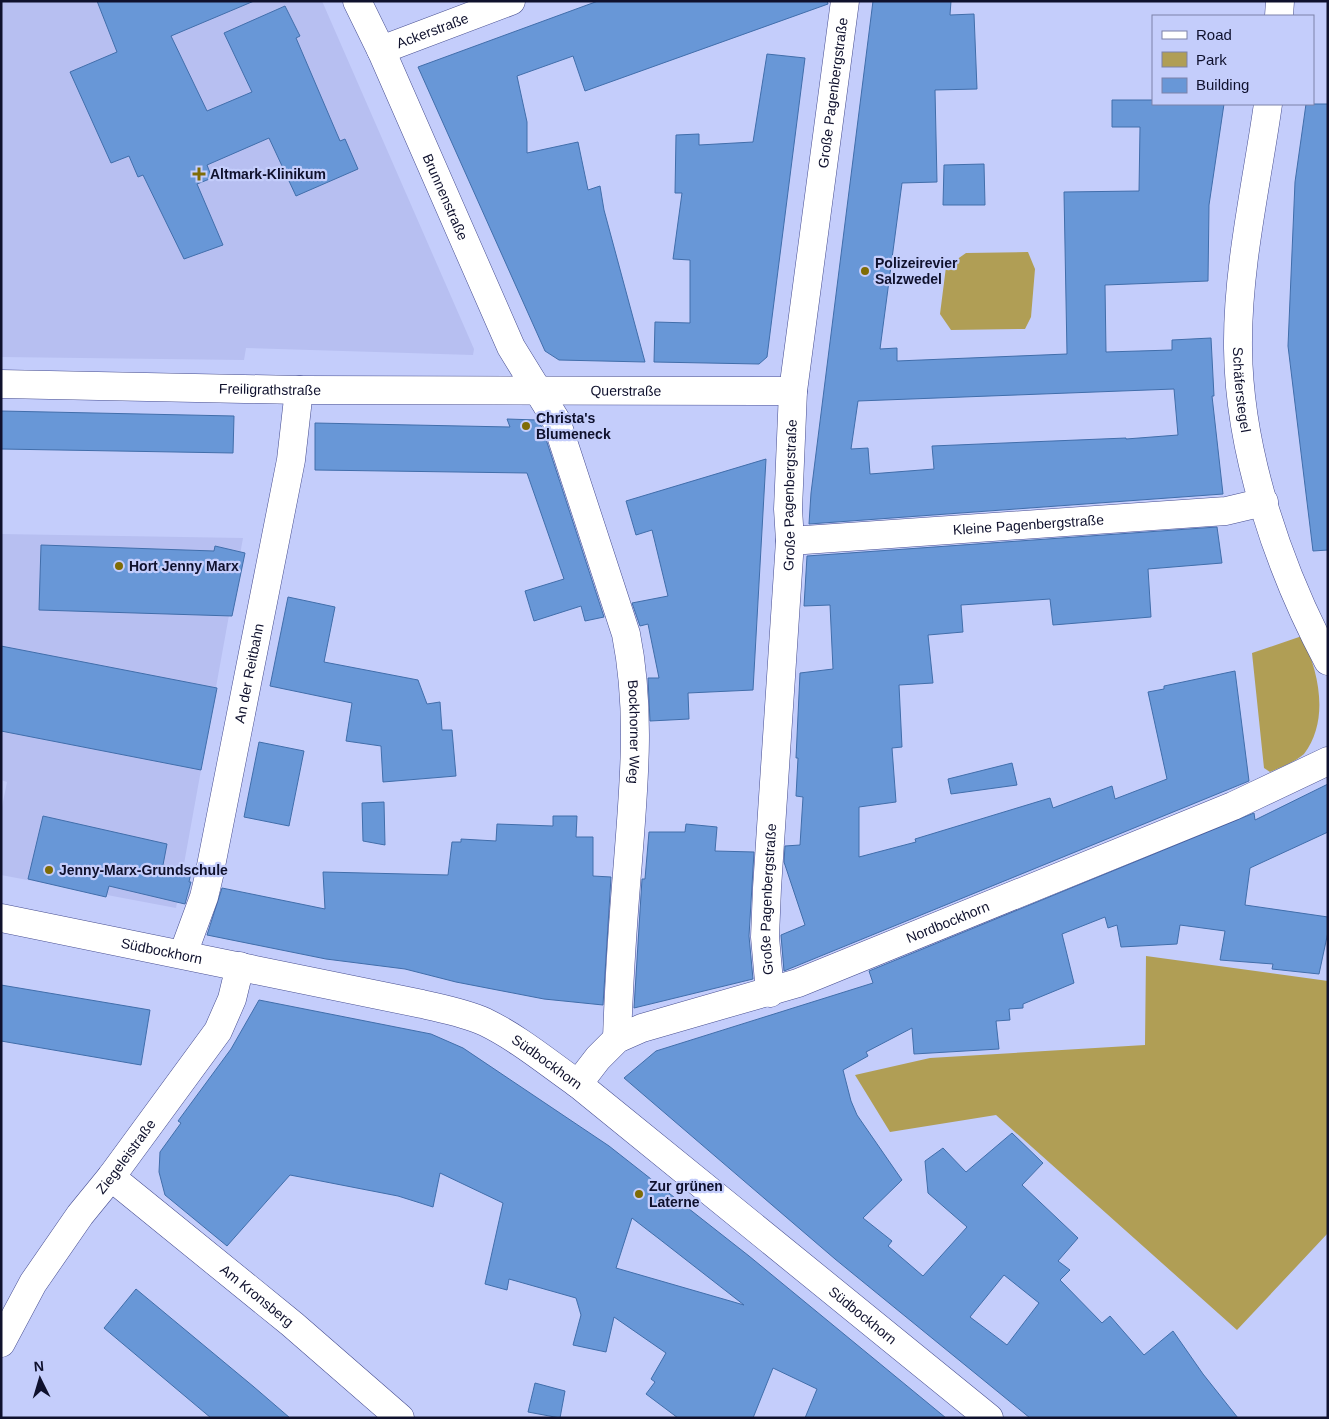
<svg xmlns="http://www.w3.org/2000/svg" width="1329" height="1419" font-family="Helvetica,sans-serif">
	<style>
		.built { fill: #b7bff1 }
		.green { fill: #b09e55 }
		.building { fill: #6897d7; stroke: #416eab; fill-rule: evenodd }
		.lines { fill: none; stroke-linecap: round; stroke-linejoin: round }
		.minor-casing { stroke: #464d90; stroke-width: 29 }
		.minor { stroke: #fff; stroke-width: 28 }
		.poi-dot { fill: #7f6c06; stroke: #c4cdfb; stroke-width: 2 }
		.labels { text-anchor: middle; dominant-baseline: central; stroke-width: 4.5; stroke-linejoin: round; paint-order: stroke }
		.street-label { font-size: 14px; fill: #0f112d; stroke: #c4cdfb }
		.poi-label { font-size: 14px; font-weight: bold; fill: #0f112d; stroke: #c4cdfb; text-anchor: start }
	</style>
	<rect width="100%" height="100%" fill="#c4cdfb"/>
	<path class="built" d="M1,1H322L474,349L473,355L246,348L244,360L1,357Z
		M1,534L243,538L176,908L1,875V812L7,782L1,780Z"/>
	<path class="green" d="M1028,252L1035,269L1031,317L1025,329L951,330L940,314L946,267L966,253Z
		M1302,636C1320,675 1329,721 1304,754C1295,762 1281,767 1270,772L1264,768L1252,653Z
		M1146,956L1328,981V1233L1237,1330L996,1115L890,1132L855,1075L930,1058L1145,1045Z"/>
	<path class="building" d="M97,1H254L171,36L207,111L252,92L224,33L285,6L300,36L296,38L340,141L345,139L358,169L296,196L269,138L207,165L212,178L197,184L223,245L184,259L143,175L138,177L129,156L111,163L70,72L117,52Z
		M598,1H827L828,4L585,91L573,56L517,76L527,122V153L578,142L588,190L600,186L604,210L645,362L559,360L545,351L418,67Z
		M873,1H951L950,15L974,14L977,89L935,90L937,182L902,183L880,349L897,348V361L1067,354L1064,192L1139,191L1140,127H1112V100H1153V104H1224L1209,205L1208,281L1105,285L1106,352L1172,350V340L1211,338L1214,396H1212L1223,494L809,524L811,493ZM1174,389L1178,435L1126,439V438L932,446L934,469L870,474L868,448L851,449L858,401Z
		M767,54L805,58L767,357L759,364L654,362L655,322L690,323V260L673,259L682,193H675L676,135L699,134V145L753,142Z
		M1306,104H1328V550L1313,551L1288,346L1295,182Z
		M984,164L985,205H943L944,165Z
		M1,411L234,416L233,453L1,449Z
		M507,419L537,420L542,427L604,617L585,621L581,606L534,621L525,591L564,579L527,473L315,470V423L510,427Z
		M766,459L753,690L688,693L689,719L650,721L648,678H659L648,624L640,626L632,603L668,596L652,530L636,535L626,501Z
		M1217,527L1222,563L1148,569L1151,617L1053,625L1050,599L961,605L963,632L928,635L933,683L899,685L902,747L892,748L896,802L859,807V857L916,842L915,839L1050,798L1053,808L1112,786L1115,799L1167,779L1148,692L1164,689V686L1235,671L1249,781L784,971L781,935L805,925L784,862L785,846L800,845L803,797L796,796L798,758H796L800,673L833,669L830,605L804,606L807,556Z
		M41,545L214,551L215,546L245,553L232,616L39,610Z
		M288,597L335,607L324,662L418,680L427,704L440,702L442,730H452L456,776L383,782L381,746L346,741L352,703L270,686Z
		M1,646L217,688L201,770L1,731Z
		M259,742L304,751L289,826L244,817Z
		M1012,763L1017,785L951,794L948,779Z
		M1328,784V832L1250,868L1245,905L1328,917V932L1319,974L1272,969L1273,964L1220,960L1225,931L1180,925L1177,944L1121,947L1117,925L1108,928L1105,917L1062,934L1074,983L1023,1004V1008L1009,1009L1010,1020L996,1021L999,1049L914,1054L912,1028L866,1052L868,1056L843,1070L851,1101L857,1115L902,1180L863,1218L892,1241L888,1246L923,1276L967,1227L928,1193L925,1161L943,1148L966,1172L1012,1133L1043,1163L1022,1185L1078,1238L1058,1261L1070,1270L1060,1280L1102,1323L1110,1316L1144,1355L1173,1331L1203,1374L1238,1418H1030L835,1259L624,1078L656,1051L873,983L869,971L1254,813L1255,820ZM1004,1275L1039,1303L1007,1345L970,1317Z
		M384,802L385,845L363,841L362,803Z
		M43,816L167,844L163,865L191,872L189,882H191L185,904L109,886L106,897L28,879Z
		M553,816H577L576,837H593V876L611,877L603,1005L544,999L456,982L405,969L326,959L207,935L222,888L325,909L323,872L448,875L452,842H461V839L496,841L497,824L553,826Z
		M686,824L717,827L715,851L754,852L749,936L753,979L634,1008L642,879H645L649,832H685Z
		M1,985L150,1010L141,1065L1,1041Z
		M259,1000L431,1034L463,1048L609,1146L749,1256L946,1418H805L817,1389L773,1368L753,1418H678L646,1394L655,1382L651,1379L666,1353L614,1317L606,1352L573,1345L581,1315L576,1298L509,1279L507,1290L485,1284L503,1203L440,1173L433,1207L398,1196L290,1175L227,1246L165,1195L159,1172L160,1152L181,1123L178,1121L231,1049ZM632,1218L658,1238L744,1305L616,1268Z
		M136,1289L254,1387L290,1418H211L104,1328Z
		M535,1383L565,1391L560,1418L528,1412Z"/>
	<g class="lines">
		<defs>
			<g id="minor">
				<path id="s1" d="M357,1L381,50L511,347L556,420L626,634C641,709 634,784 628,861C623,920 619,979 617,1039"/>
				<path d="M1279,16L1280,1"/>
				<path id="s2" d="M381,50L511,1"/>
				<path id="s3" d="M1268,104C1257,182 1237,268 1238,348C1239,453 1279,569 1328,661"/>
				<path id="s4" d="M1,384L299,390L793,391"/>
				<path id="s5" d="M790,541L1226,511L1264,502"/>
				<path id="s6" d="M1,918L422,1004C443,1009 465,1013 485,1022C518,1038 548,1063 578,1084L989,1418"/>
				<path id="s7" d="M183,954L204,897L209,876L291,460L299,390"/>
				<path id="s8" d="M770,993L765,937L767,888L790,541L788,509L793,391L845,1"/>
				<path id="s9" d="M578,1084L598,1058L617,1039L642,1028L798,983L1233,806L1328,761"/>
				<path id="s10" d="M111,1177L292,1324L400,1418"/>
				<path id="s11" d="M1,1343L33,1283L80,1215L111,1177L218,1031L232,999L240,966"/>
			</g>
		</defs>
		<use href="#minor" class="minor-casing"/>
		<use href="#minor" class="minor"/>
	</g>
	<g class="poi-dot">
		<path d="M196.5 166.5h5v5h5v5h-5v5h-5v-5h-5v-5h5z"/>
		<circle cx="865" cy="271" r="5"/>
		<circle cx="526" cy="426" r="5"/>
		<circle cx="119" cy="566" r="5"/>
		<circle cx="49" cy="870" r="5"/>
		<circle cx="639" cy="1194" r="5"/>
	</g>
	<g class="labels">
		<g class="street-label">
			<text stroke="none"><textPath href="#s2" startOffset="55">Ackerstraße</textPath></text>
			<text stroke="none"><textPath href="#s8" startOffset="904">Große Pagenbergstraße</textPath></text>
			<text stroke="none"><textPath href="#s1" startOffset="215">Brunnenstraße</textPath></text>
			<text stroke="none"><textPath href="#s4" startOffset="269">Freiligrathstraße</textPath></text>
			<text stroke="none"><textPath href="#s3" startOffset="288">Schäferstegel</textPath></text>
			<text stroke="none"><textPath href="#s4" startOffset="625">Querstraße</textPath></text>
			<text stroke="none"><textPath href="#s8" startOffset="499">Große Pagenbergstraße</textPath></text>
			<text stroke="none"><textPath href="#s5" startOffset="239">Kleine Pagenbergstraße</textPath></text>
			<text stroke="none"><textPath href="#s7" startOffset="289">An der Reitbahn</textPath></text>
			<text stroke="none"><textPath href="#s1" startOffset="788">Bockhorner Weg</textPath></text>
			<text stroke="none"><textPath href="#s8" startOffset="94">Große Pagenbergstraße</textPath></text>
			<text stroke="none"><textPath href="#s9" startOffset="411">Nordbockhorn</textPath></text>
			<text stroke="none"><textPath href="#s6" startOffset="164">Südbockhorn</textPath></text>
			<text stroke="none"><textPath href="#s6" startOffset="569">Südbockhorn</textPath></text>
			<text stroke="none"><textPath href="#s11" startOffset="225">Ziegeleistraße</textPath></text>
			<text stroke="none"><textPath href="#s10" startOffset="188">Am Kronsberg</textPath></text>
			<text stroke="none"><textPath href="#s6" startOffset="974">Südbockhorn</textPath></text>
		</g>
		<g class="poi-label">
			<text x="210" y="174">Altmark-Klinikum</text>
			<text x="875" y="263">Polizeirevier<tspan x="875" dy="16">Salzwedel</tspan></text>
			<text x="536" y="418">Christa's<tspan x="536" dy="16">Blumeneck</tspan></text>
			<text x="129" y="566">Hort Jenny Marx</text>
			<text x="59" y="870">Jenny-Marx-Grundschule</text>
			<text x="649" y="1186">Zur grünen<tspan x="649" dy="16">Laterne</tspan></text>
		</g>
	</g>
	<rect width="1329" height="1419" fill="none" stroke="#0f112d" stroke-width="5"/>
	<rect x="1152" y="15" width="162" height="90" fill="#c4cdfb" stroke="#7c82a9"/>
	<rect x="1162" y="31" width="25" height="8" fill="#ffffff" stroke="#7c82a9"/>
	<text x="1196" y="40" font-size="15" fill="#0f112d">Road</text>
	<rect x="1162" y="52" width="25" height="15" fill="#b09e55" stroke="#7c82a9"/>
	<text x="1196" y="65" font-size="15" fill="#0f112d">Park</text>
	<rect x="1162" y="78" width="25" height="15" fill="#6897d7" stroke="#7c82a9"/>
	<text x="1196" y="90" font-size="15" fill="#0f112d">Building</text>
	<g transform="translate(40 1379) rotate(355)" stroke="#c4cdfb" stroke-width="4" paint-order="stroke">
	<path d="M0-4L9 19L0 12L-9 19Z" fill="#0f112d"/>
	<text y="-8" font-size="14" font-weight="bold" text-anchor="middle" fill="#0f112d">N</text>
	</g>
</svg>
